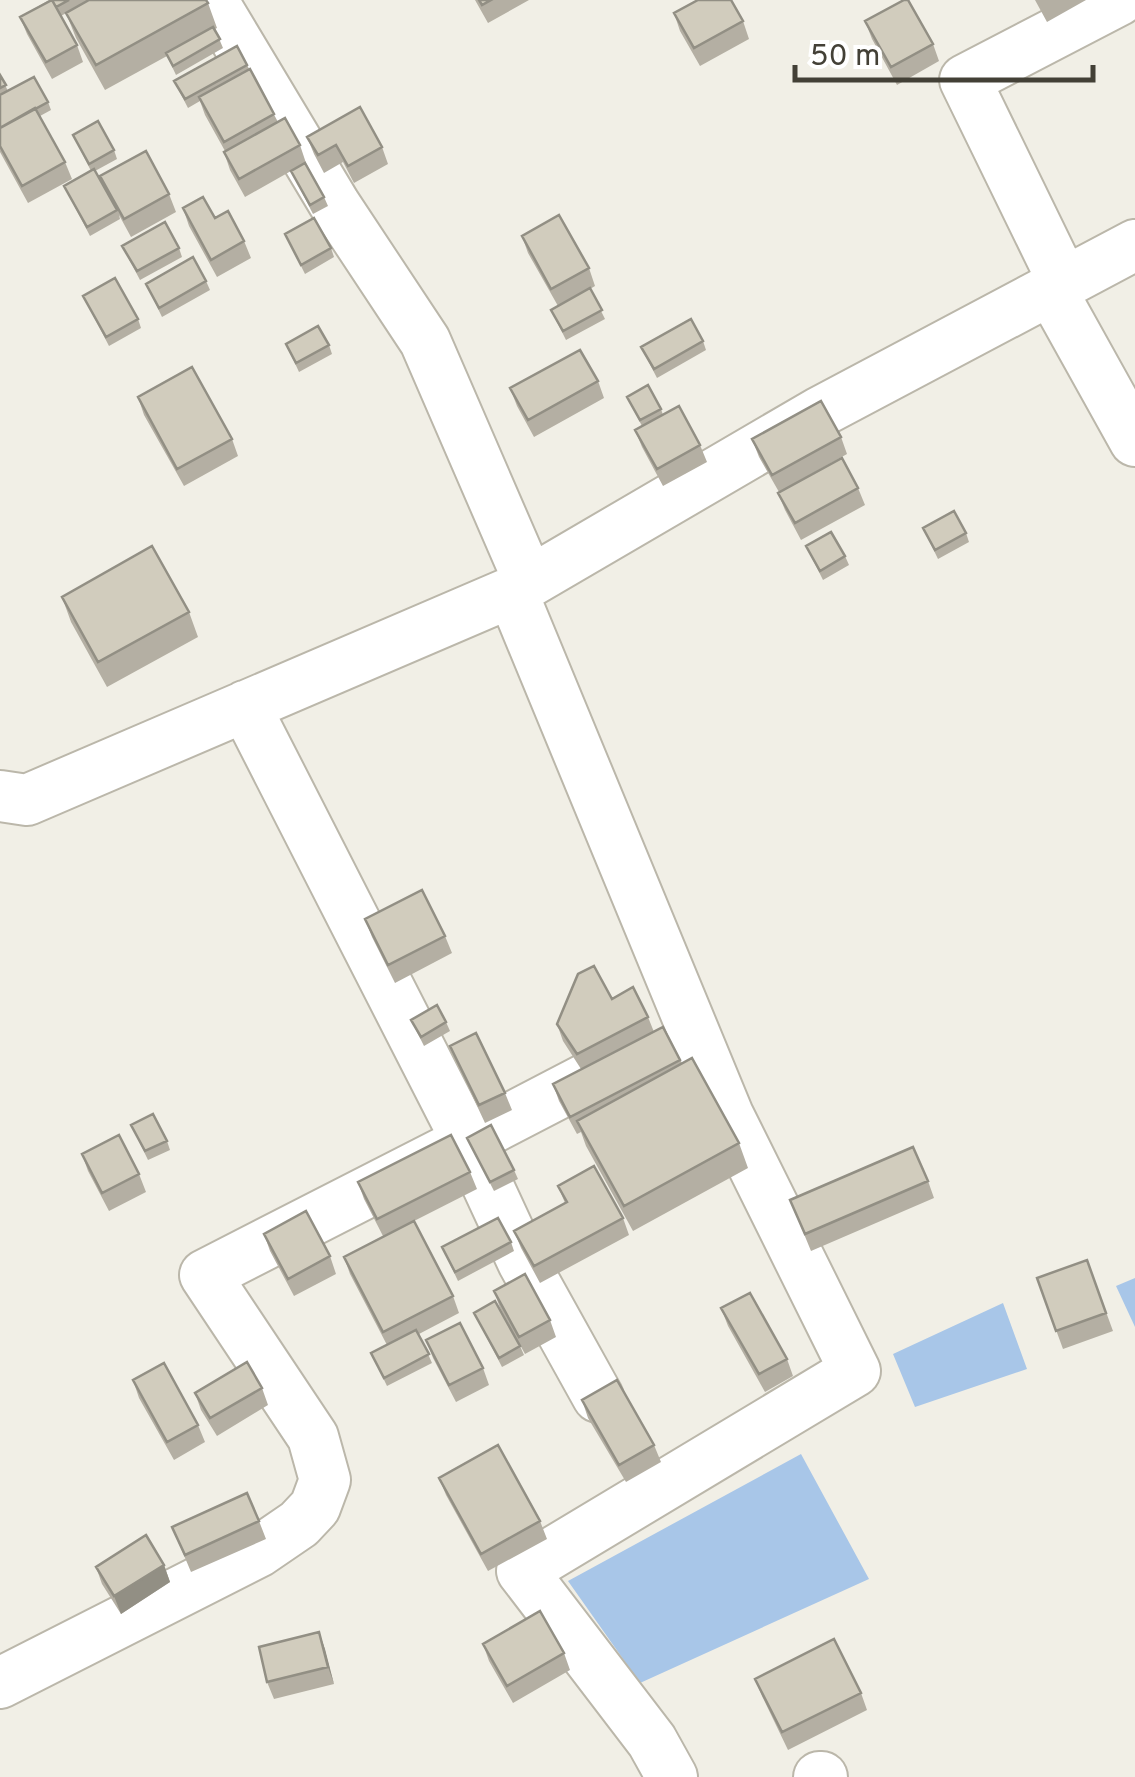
<svg xmlns="http://www.w3.org/2000/svg" width="1135" height="1777" font-family="Overpass,sans-serif">
	<style>
		.water { fill: #a8c6e8 }
		.lines { fill: none; stroke-linecap: round; stroke-linejoin: round }
		.minor-casing { stroke: #bbb7aa; stroke-width: 54 }
		.minor { stroke: #fff; stroke-width: 50 }
		.wall { fill: #b4afa3 }
		.shaded-wall { fill: #928f84 }
		.building { fill: #d1ccbd; stroke: #928f84; stroke-width: 2.5 }
	</style>
	<rect width="100%" height="100%" fill="#f1efe6"/>
	<path class="water" d="M1135,1278V1327L1116,1286Z
		M1003,1303L1027,1369L915,1407L893,1354Z
		M801,1454L869,1579L640,1683L568,1581Z"/>
	<g class="lines">
		<defs>
			<path id="minor" d="M212,0L335,205L425,341L529,581
				M1064,283L965,80L1119,0
				M1051,290L1135,441
				M512,592L728,1115L855,1371L522,1571L652,1741L672,1777
				M0,796L27,800L512,592L820,412L1135,245
				M598,1397L523,1262L467,1141L615,1064
				M0,1683L258,1552L299,1524L315,1507L325,1480L313,1437L205,1275L467,1141L245,706
				M819,1777H822"/>
		</defs>
		<use href="#minor" class="minor-casing"/>
		<use href="#minor" class="minor"/>
	</g>
	<path class="wall" d="M49,0H88L61,16L77,45L83,62L52,79L27,34L20,17Z
		M475,0H529L488,23Z
		M1035,0H1086L1047,22Z
		M208,3L217,28L215,29L223,48L176,75L167,56L105,90L76,38L66,13Z
		M674,13L743,21L749,39L700,66L680,31Z
		M865,21L933,44L939,61L897,85L872,39Z
		M247,65L278,122L300,145L306,163L324,197L328,206L313,214L291,171L245,197L230,170L224,152L225,151L205,115L200,101L188,108L174,81Z
		M0,75L8,91L48,102L51,110L40,116L65,162L72,179L28,203L0,152Z
		M73,135L114,150L117,159L95,171L105,188L100,176L169,194L176,212L131,237L119,215L120,219L90,236L64,186L91,171Z
		M307,137L382,147L388,164L354,183L343,162L324,173L314,154Z
		M183,208L215,218L244,241L251,258L217,277L189,226Z
		M285,234L331,248L334,257L305,274Z
		M522,236L589,268L595,286L590,289L605,319L566,340L551,310L558,306L528,253Z
		M122,246L179,248L182,257L140,280Z
		M206,281L210,290L162,317L146,284Z
		M83,296L138,319L141,328L109,346Z
		M703,341L706,350L657,378L641,347Z
		M286,344L329,345L332,354L299,372Z
		M598,381L604,398L534,437L517,406L510,388Z
		M138,397L232,439L238,456L184,486L144,415Z
		M627,397L661,409L663,415L700,445L707,462L663,486L642,447L635,430L642,426Z
		M841,437L847,454L779,492L759,457L752,439Z
		M858,488L865,505L801,540L785,510L778,493Z
		M923,528L966,533L969,542L938,559Z
		M806,546L845,556L849,565L823,580Z
		M62,597L189,612L198,637L107,687L71,622Z
		M365,919L445,936L452,953L395,983L372,937Z
		M612,999L648,1017L654,1032L663,1027L682,1063L739,1143L748,1168L633,1231L586,1146L581,1132L577,1134L559,1101L553,1084L581,1069L563,1041L557,1024Z
		M411,1020L446,1022L450,1031L424,1046Z
		M450,1046L505,1093L512,1110L485,1123L457,1063Z
		M131,1125L167,1141L170,1150L148,1160Z
		M467,1138L514,1170L518,1179L494,1191Z
		M82,1154L139,1174L146,1192L109,1211L88,1171Z
		M470,1172L477,1189L414,1221L453,1296L459,1313L419,1334L432,1363L387,1386L371,1353L387,1345L350,1274L344,1257L383,1236L364,1199L358,1182Z
		M928,1181L934,1198L811,1251L790,1200Z
		M558,1186L623,1218L629,1235L540,1283L521,1248L514,1231L565,1203Z
		M264,1234L330,1256L336,1274L294,1296L270,1251Z
		M511,1242L514,1251L458,1281L442,1247Z
		M1087,1260L1113,1331L1063,1349L1037,1278Z
		M494,1291L550,1320L556,1337L525,1354L500,1308Z
		M721,1308L787,1359L793,1376L765,1392L728,1326Z
		M474,1313L520,1346L524,1355L502,1367Z
		M426,1340L483,1368L489,1385L456,1402L433,1358Z
		M133,1380L198,1425L205,1442L174,1460L139,1398Z
		M262,1388L268,1405L217,1436L201,1410L195,1393Z
		M582,1400L654,1445L661,1462L626,1482L588,1418Z
		M439,1478L540,1521L547,1539L488,1571L446,1495Z
		M259,1521L266,1539L191,1572L172,1527Z
		M164,1565L170,1582L121,1614L102,1584L96,1567Z
		M319,1632L334,1684L274,1699L267,1682Z
		M483,1644L564,1653L570,1670L513,1703L489,1661Z
		M755,1679L861,1693L867,1710L788,1750L762,1696Z"/>
	<path class="shaded-wall" d="M164,1565L170,1582L121,1614L114,1596Z
		M319,1632L325,1649L334,1684L328,1667Z"/>
	<path class="building" d="M52,0L77,45L46,62L20,17Z
		M52,0H69L56,7Z
		M89,0H206L208,3L96,65L66,13Z
		M479,0H491L482,5Z
		M698,0H731L743,21L694,48L674,13Z
		M904,0H908L933,44L891,67L865,21Z
		M213,27L220,39L173,66L166,53Z
		M237,46L247,65L185,99L174,81Z
		M250,69L274,114L224,142L199,97Z
		M0,75L6,85L0,88Z
		M34,77L48,102L0,128V95Z
		M360,107L382,147L348,166L336,145L318,155L307,137Z
		M35,108L65,162L22,186L0,146V128Z
		M285,118L300,145L239,179L224,152Z
		M98,121L114,150L89,164L73,135Z
		M146,151L169,194L124,219L100,176Z
		M305,163L324,197L310,205L291,171Z
		M94,169L117,210L87,227L64,186Z
		M203,197L215,218L228,211L244,241L211,260L183,208Z
		M559,215L589,268L551,289L522,236Z
		M314,218L331,248L301,265L285,234Z
		M165,222L179,248L137,271L122,246Z
		M193,257L206,281L159,308L146,284Z
		M115,278L138,319L106,337L83,296Z
		M590,288L602,310L563,331L551,310Z
		M691,319L703,341L654,369L641,347Z
		M318,326L329,345L296,363L286,344Z
		M580,350L598,381L528,420L510,388Z
		M192,367L232,439L177,469L138,397Z
		M648,385L661,409L640,420L627,397Z
		M821,401L841,437L772,475L752,439Z
		M679,406L700,445L657,469L635,430Z
		M842,458L858,488L795,523L778,493Z
		M954,511L966,533L935,550L923,528Z
		M831,532L845,556L820,571L806,546Z
		M152,546L189,612L98,662L62,597Z
		M422,890L445,936L388,965L365,919Z
		M594,966L612,999L633,987L648,1017L577,1054L557,1024L578,974Z
		M437,1005L446,1022L421,1037L411,1020Z
		M663,1027L680,1060L570,1117L553,1084Z
		M476,1033L505,1093L479,1105L450,1046Z
		M692,1058L739,1143L624,1206L577,1121Z
		M153,1114L167,1141L145,1151L131,1125Z
		M491,1125L514,1170L490,1182L467,1138Z
		M119,1135L139,1174L102,1193L82,1154Z
		M451,1135L470,1172L377,1219L358,1182Z
		M913,1147L928,1181L805,1234L790,1200Z
		M594,1166L623,1218L534,1266L514,1231L567,1202L558,1186Z
		M306,1211L330,1256L288,1279L264,1234Z
		M498,1218L511,1242L455,1272L442,1247Z
		M414,1221L453,1296L383,1332L344,1257Z
		M1087,1260L1106,1313L1056,1331L1037,1278Z
		M525,1274L550,1320L519,1337L494,1291Z
		M750,1293L787,1359L759,1374L721,1308Z
		M495,1301L520,1346L499,1358L474,1313Z
		M460,1323L483,1368L449,1385L426,1340Z
		M416,1330L429,1354L384,1378L371,1353Z
		M247,1362L262,1388L210,1418L195,1393Z
		M164,1363L198,1425L167,1442L133,1380Z
		M617,1380L654,1445L619,1465L582,1400Z
		M498,1445L540,1521L481,1554L439,1478Z
		M247,1493L259,1521L185,1555L172,1527Z
		M146,1535L164,1565L114,1596L96,1567Z
		M540,1611L564,1653L507,1686L483,1644Z
		M319,1632L328,1667L267,1682L259,1647Z
		M834,1639L861,1693L782,1732L755,1679Z"/>
	<path d="M795 65v15h298v-15" fill="none" stroke="#434036" stroke-width="5"/>
	<text x="810" y="65" font-size="30" fill="#434036" stroke="#ffffff" stroke-width="8" paint-order="stroke">50 m</text>
</svg>
